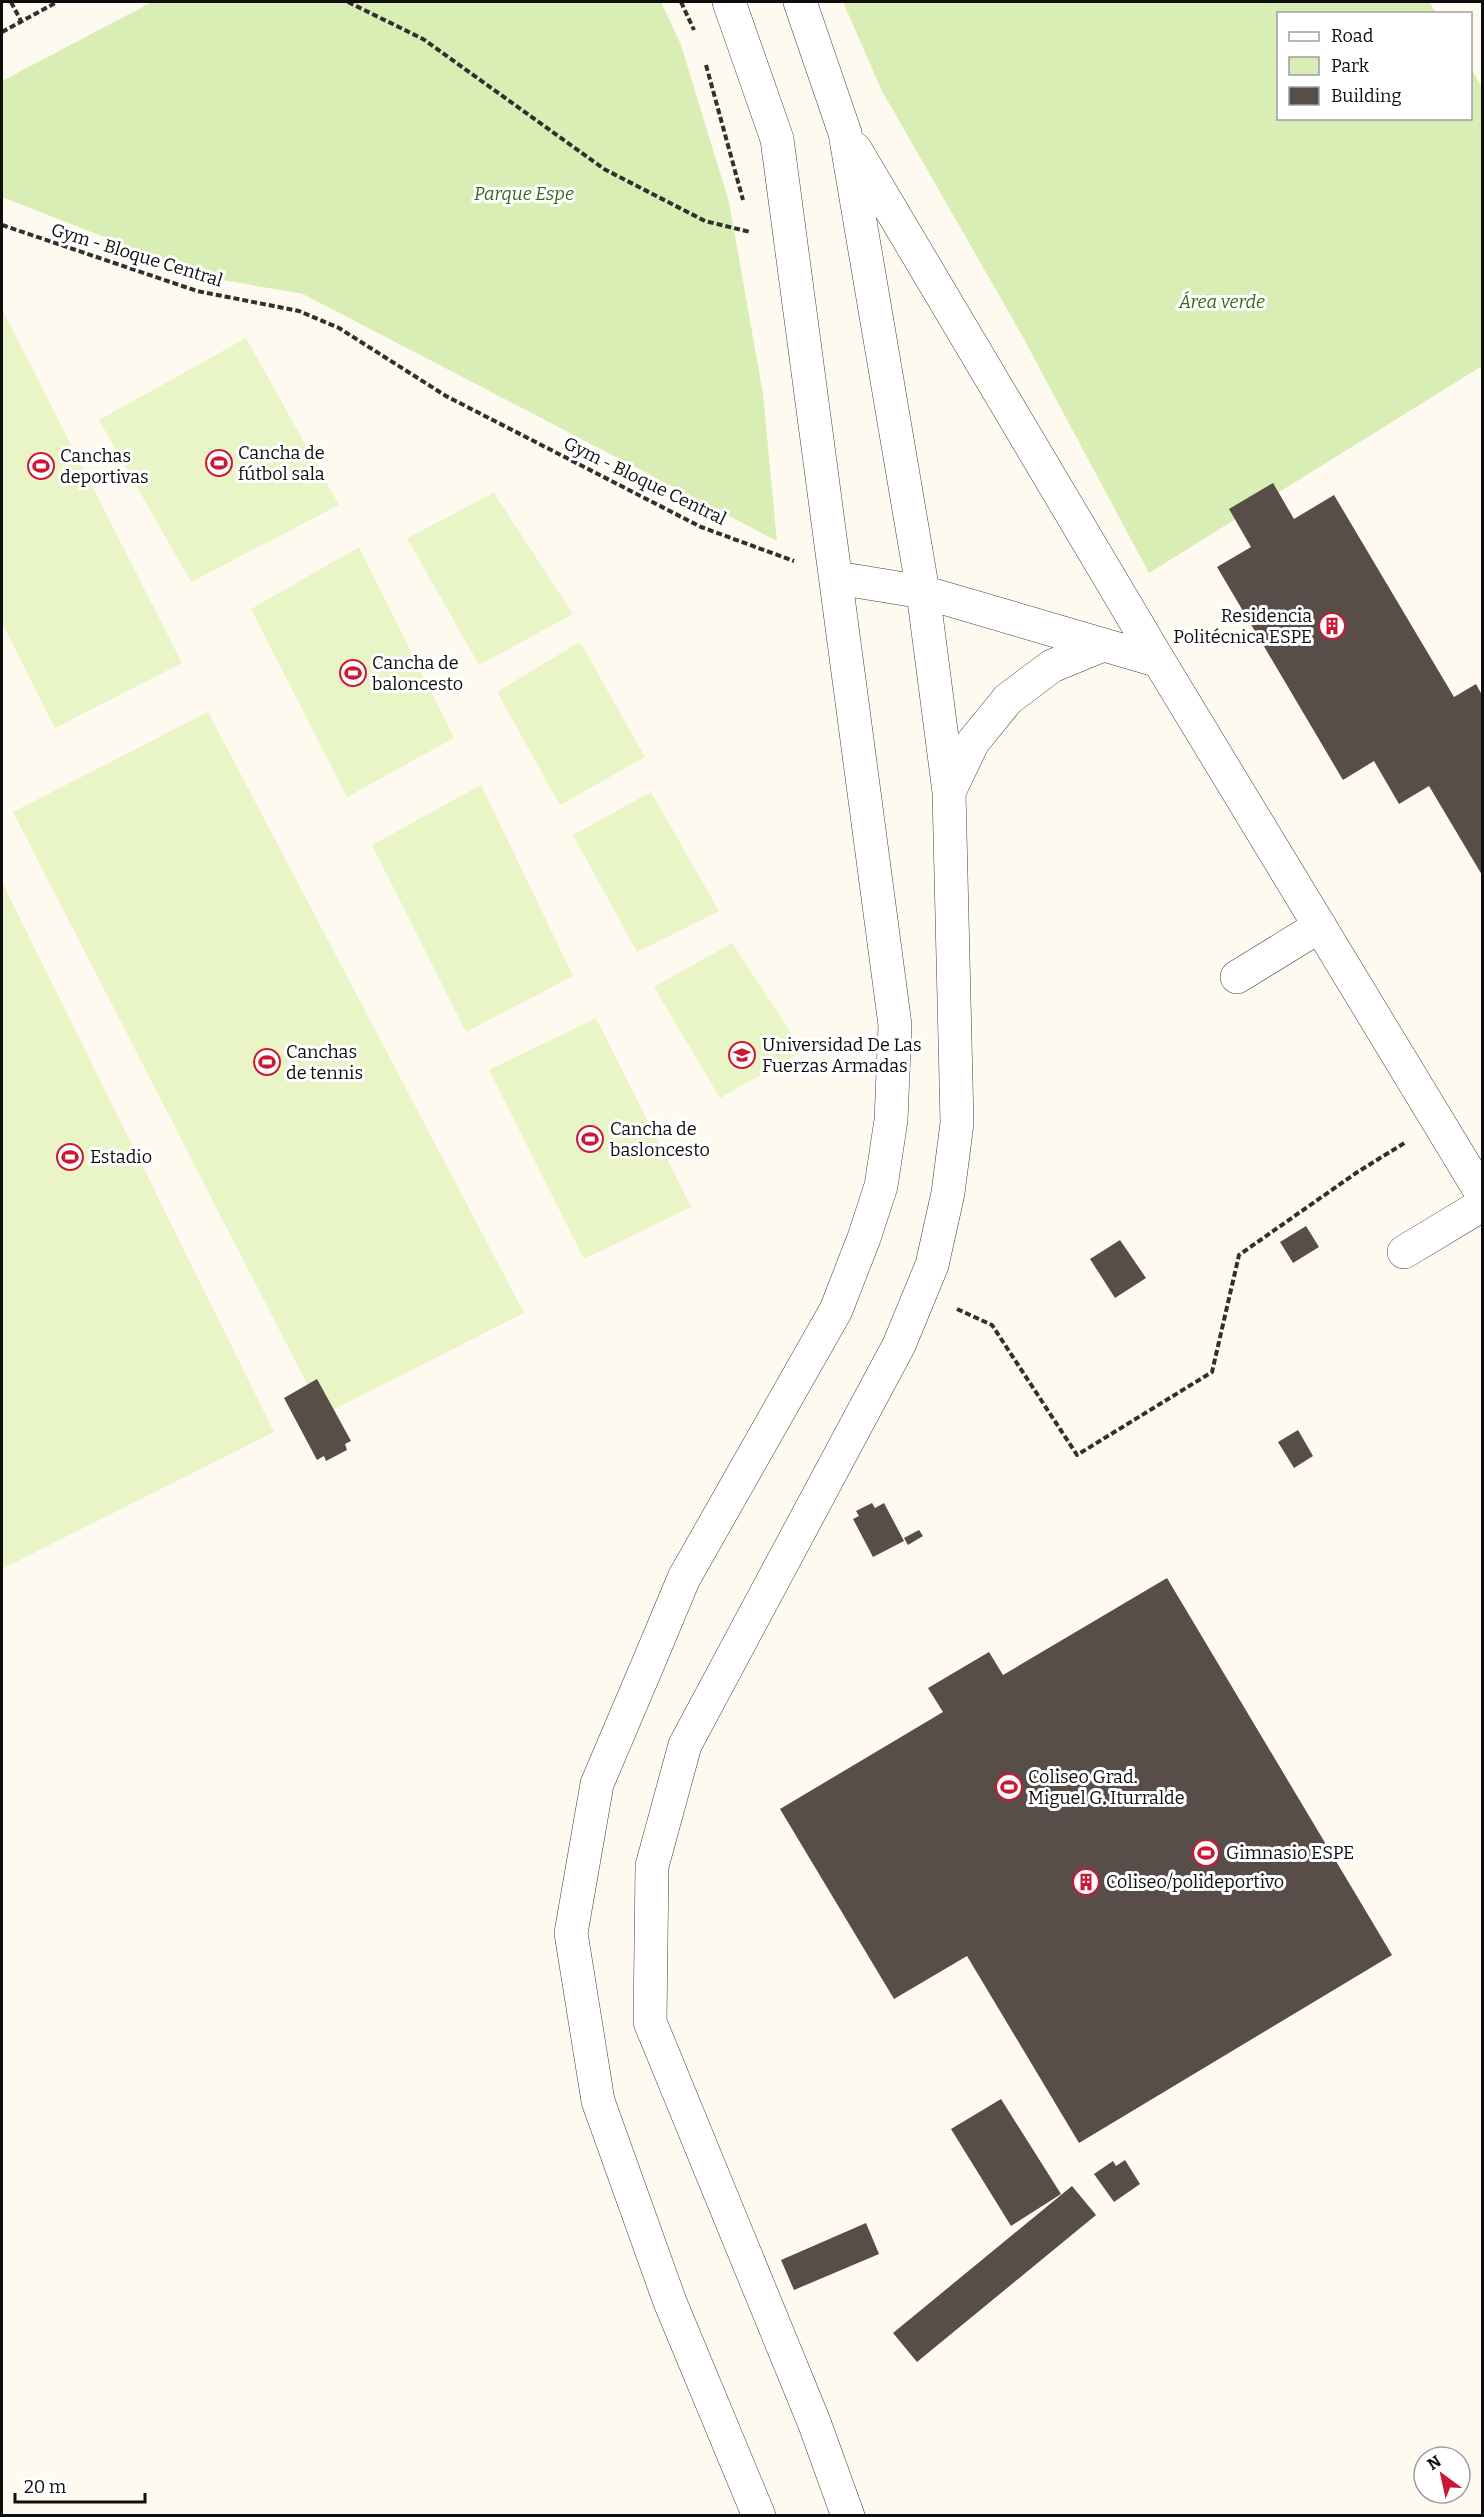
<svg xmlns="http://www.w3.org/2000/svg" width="1484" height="2517" font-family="Bitter,serif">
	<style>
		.green { fill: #d8eeb5 }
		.pitch { fill: #e9f4c7 }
		.building { fill: #584d49 }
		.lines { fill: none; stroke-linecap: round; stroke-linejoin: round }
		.minor-casing { stroke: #414141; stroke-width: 34 }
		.path { stroke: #303030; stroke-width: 4; stroke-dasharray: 6 3; stroke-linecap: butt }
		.minor { stroke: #fff; stroke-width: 33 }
		.labels { text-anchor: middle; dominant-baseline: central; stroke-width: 6; stroke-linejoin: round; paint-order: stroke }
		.park-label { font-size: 18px; font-style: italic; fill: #336c18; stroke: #fff }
		.street-label { font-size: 18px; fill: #0e0e0e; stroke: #fff }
		.poi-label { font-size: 18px; fill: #0e0e0e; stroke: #fff; text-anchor: start }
	</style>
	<rect width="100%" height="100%" fill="#fffaef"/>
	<path class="green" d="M152,2H661L681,45L729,202L763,394L777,541L303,294L206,277L2,197V81Z
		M843,2H1429L1436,13L1278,14V118H1470L1471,68L1482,88V366L1149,573L1019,330L882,91Z"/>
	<path class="pitch" d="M2,309L182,663L55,728L2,623Z
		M246,338L339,505L191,582L99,420Z
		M494,493L573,614L479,665L407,538Z
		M359,547L454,738L347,797L251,609Z
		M580,642L645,757L560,805L497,692Z
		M208,712L524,1313L323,1415L13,812Z
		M481,785L573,976L466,1032L372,845Z
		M651,792L719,911L637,952L573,835Z
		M2,882L274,1432L2,1569Z
		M732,943L803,1051L720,1098L654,987Z
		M596,1018L691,1207L584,1259L489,1070Z"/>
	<path class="building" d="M1273,483L1294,519L1334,495L1454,697L1476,684L1482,695V875L1429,786L1399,804L1374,761L1343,780L1217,567L1251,547L1229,509Z
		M1306,1226L1319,1247L1293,1263L1280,1242Z
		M1120,1240L1146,1278L1115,1298L1090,1259Z
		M317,1379L351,1441L345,1444L347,1450L326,1461L324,1456L317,1460L284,1398Z
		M1298,1430L1313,1456L1294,1468L1278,1442Z
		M872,1503L875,1508L884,1503L904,1541L873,1557L853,1519L859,1516L856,1511Z
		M919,1530L923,1536L908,1545L904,1538Z
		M1167,1578L1392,1955L1079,2143L967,1956L894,1999L780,1809L943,1712L928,1688L989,1652L1003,1675Z
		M1001,2099L1061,2194L1011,2226L951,2129Z
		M1125,2160L1140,2184L1114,2202L1094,2174L1113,2161L1116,2166Z
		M1072,2186L1096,2215L917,2362L893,2333Z
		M866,2223L879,2254L794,2290L781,2260Z"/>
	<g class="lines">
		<defs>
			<path id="minor" d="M729,2L777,139L895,1025L891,1120L881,1186L864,1238L836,1310L684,1578L648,1664L597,1784L571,1933L598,2101L670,2302L759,2516
				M800,2L845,133L923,592L949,792L957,1123L948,1193L932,1265L899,1345L685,1745L652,1866L650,2022L814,2422L848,2516
				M855,149L1159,661L1482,1194
				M837,578L923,592L1159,661
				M949,792L973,742L1008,699L1052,666L1103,645
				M1237,977L1320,926
				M1404,1252L1482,1205"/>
		</defs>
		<use href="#minor" class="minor-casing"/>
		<path class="path" d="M11,2L21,21
			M348,2L423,39L604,169L705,221L750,232
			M681,2L694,30
			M2,32L57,2
			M706,65L743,200
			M2,225L197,291L299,311L339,328L446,396L701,527L794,561
			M957,1309L992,1325L1077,1455L1212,1372L1239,1255L1356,1173L1406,1142"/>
		<use href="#minor" class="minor"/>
	</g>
	<defs>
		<symbol id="stadium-ring" viewBox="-11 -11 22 22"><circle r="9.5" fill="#fff" stroke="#cb1935" stroke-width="1.5"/><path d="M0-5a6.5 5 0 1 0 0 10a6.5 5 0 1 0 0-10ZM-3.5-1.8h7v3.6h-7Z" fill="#cb1935"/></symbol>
		<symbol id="building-ring" viewBox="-11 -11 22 22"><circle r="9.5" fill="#fff" stroke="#cb1935" stroke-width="1.5"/><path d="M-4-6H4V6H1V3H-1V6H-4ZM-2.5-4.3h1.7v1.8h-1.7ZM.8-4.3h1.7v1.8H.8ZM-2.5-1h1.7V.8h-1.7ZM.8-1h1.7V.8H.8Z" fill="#cb1935"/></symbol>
		<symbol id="university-ring" viewBox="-11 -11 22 22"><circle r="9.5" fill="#fff" stroke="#cb1935" stroke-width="1.5"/><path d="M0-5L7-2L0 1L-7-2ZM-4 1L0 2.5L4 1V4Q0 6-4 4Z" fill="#cb1935"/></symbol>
	</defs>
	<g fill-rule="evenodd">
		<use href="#stadium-ring" x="204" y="448" width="30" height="30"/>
		<use href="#stadium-ring" x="26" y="451" width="30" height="30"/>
		<use href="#building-ring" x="1317" y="611" width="30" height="30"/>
		<use href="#stadium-ring" x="338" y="658" width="30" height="30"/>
		<use href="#university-ring" x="727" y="1040" width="30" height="30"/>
		<use href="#stadium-ring" x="252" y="1047" width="30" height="30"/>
		<use href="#stadium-ring" x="575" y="1124" width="30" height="30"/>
		<use href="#stadium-ring" x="55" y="1142" width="30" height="30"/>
		<use href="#stadium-ring" x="994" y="1772" width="30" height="30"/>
		<use href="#stadium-ring" x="1191" y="1838" width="30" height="30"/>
		<use href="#building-ring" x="1071" y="1867" width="30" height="30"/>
	</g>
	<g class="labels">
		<g class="park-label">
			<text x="524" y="194">Parque Espe</text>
			<text x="1222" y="302">Área verde</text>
		</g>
		<g class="street-label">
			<text transform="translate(137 255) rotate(17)">Gym - Bloque Central</text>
			<text transform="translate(645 481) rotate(26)">Gym - Bloque Central</text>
		</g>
		<g class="poi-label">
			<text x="238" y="453">Cancha de<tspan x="238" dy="21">fútbol sala</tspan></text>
			<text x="60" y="456">Canchas<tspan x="60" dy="21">deportivas</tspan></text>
			<text x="1312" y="616" text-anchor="end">Residencia<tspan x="1312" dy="21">Politécnica ESPE</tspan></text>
			<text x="372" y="663">Cancha de<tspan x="372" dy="21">baloncesto</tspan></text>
			<text x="762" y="1045">Universidad De Las<tspan x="762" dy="21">Fuerzas Armadas</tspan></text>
			<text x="286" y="1052">Canchas<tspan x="286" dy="21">de tennis</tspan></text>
			<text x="610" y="1129">Cancha de<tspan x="610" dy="21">basloncesto</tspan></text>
			<text x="90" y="1157">Estadio</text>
			<text x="1028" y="1777">Coliseo Grad.<tspan x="1028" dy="21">Miguel G. Iturralde</tspan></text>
			<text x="1226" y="1853">Gimnasio ESPE</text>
			<text x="1106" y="1882">Coliseo/polideportivo</text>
		</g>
	</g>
	<rect width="1484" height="2517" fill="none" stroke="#0e0e0e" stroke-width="6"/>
	<rect x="1277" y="12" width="195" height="108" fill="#ffffff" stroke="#9f9f9f" stroke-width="1.5"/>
	<rect x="1289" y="32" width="30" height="9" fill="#ffffff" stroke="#9f9f9f" stroke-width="1.5"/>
	<text x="1331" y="42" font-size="18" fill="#0e0e0e">Road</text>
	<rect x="1289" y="57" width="30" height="18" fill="#d8eeb5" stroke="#9f9f9f" stroke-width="1.5"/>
	<text x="1331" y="72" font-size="18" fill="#0e0e0e">Park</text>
	<rect x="1289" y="87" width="30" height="18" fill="#584d49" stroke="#9f9f9f" stroke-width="1.5"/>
	<text x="1331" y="102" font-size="18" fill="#0e0e0e">Building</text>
	<g transform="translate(1442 2475) rotate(327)"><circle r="28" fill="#ffffff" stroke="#9f9f9f" stroke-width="1.5"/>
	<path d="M0-4.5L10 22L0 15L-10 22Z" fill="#cb1935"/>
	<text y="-9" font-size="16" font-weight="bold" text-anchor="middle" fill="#0e0e0e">N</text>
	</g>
	<path d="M15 2493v9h130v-9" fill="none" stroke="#0e0e0e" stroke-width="3"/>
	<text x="24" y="2493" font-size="18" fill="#0e0e0e" stroke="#ffffff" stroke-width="4.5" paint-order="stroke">20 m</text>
</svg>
